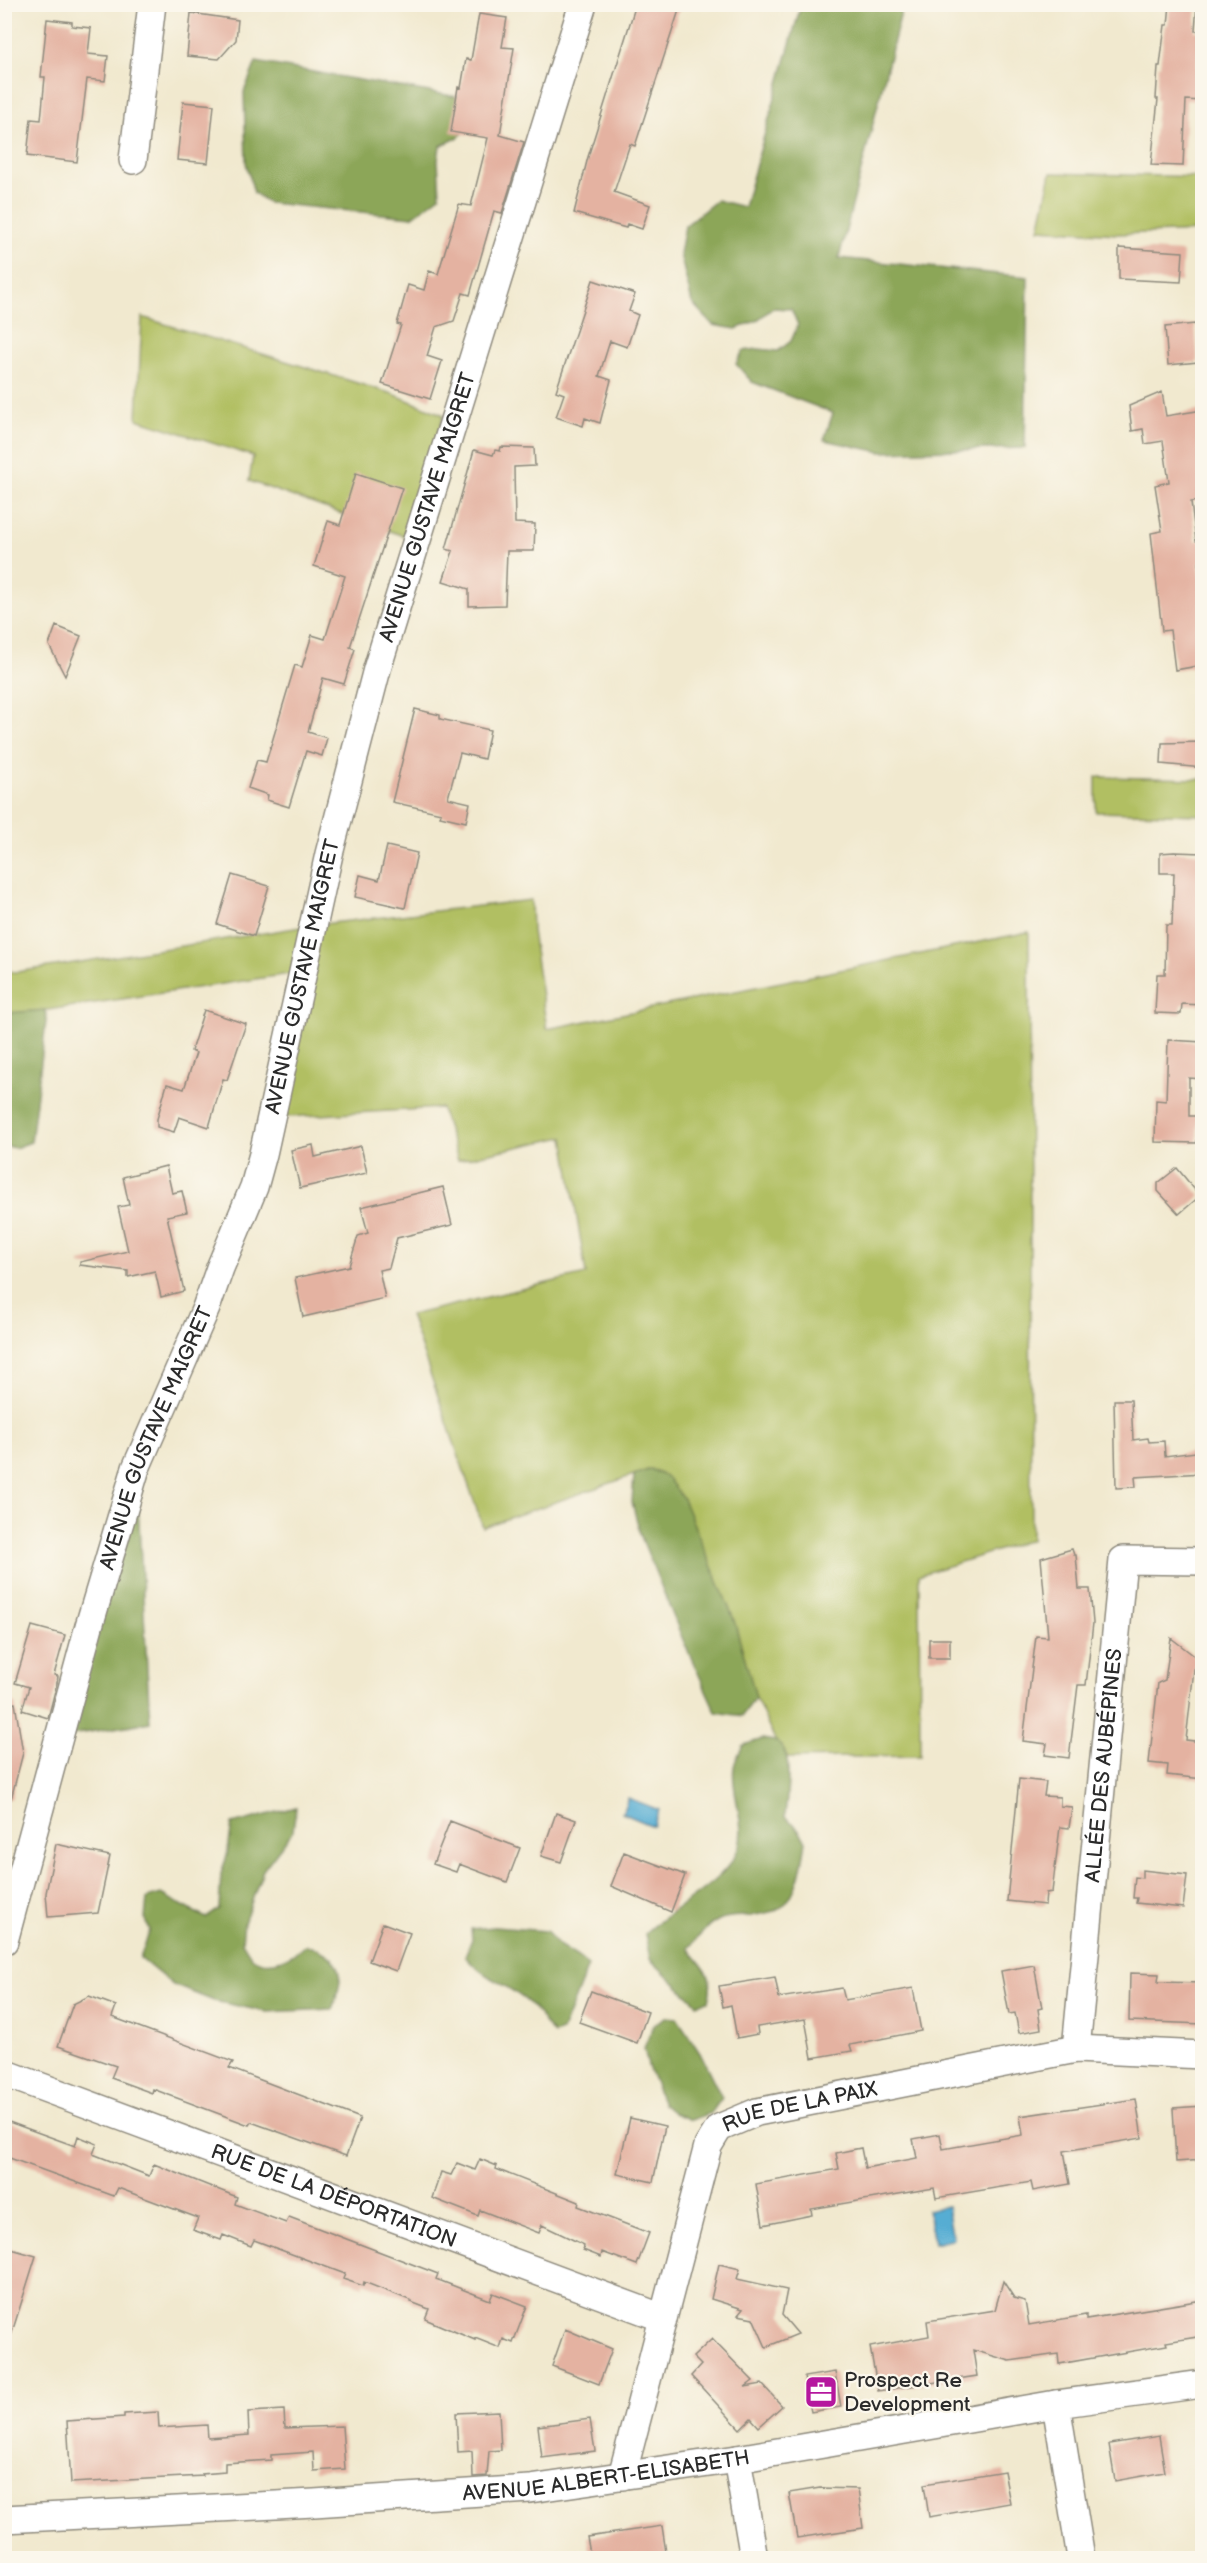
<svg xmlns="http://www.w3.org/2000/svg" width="1207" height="2563" font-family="'Balsamiq Sans',sans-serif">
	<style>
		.green { fill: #b1bf62; stroke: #6e7546; stroke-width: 1.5 }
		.forest { fill: #8ca658; stroke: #5c6842; stroke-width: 1.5 }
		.water { fill: #56add3; stroke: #406c7f; stroke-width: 1.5 }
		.building { fill: #e4b2a1 }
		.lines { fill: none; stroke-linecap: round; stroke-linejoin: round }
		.street-casing { stroke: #8e8a7d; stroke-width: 30 }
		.street { stroke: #fff; stroke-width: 27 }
		.labels { text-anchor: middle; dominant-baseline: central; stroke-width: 4.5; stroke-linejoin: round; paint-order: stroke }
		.street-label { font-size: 21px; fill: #2b2b2b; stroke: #fbf7ec }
		.poi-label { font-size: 21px; fill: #2b2b2b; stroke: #fbf7ec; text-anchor: start }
	</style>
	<rect width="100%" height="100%" fill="#fbf7ec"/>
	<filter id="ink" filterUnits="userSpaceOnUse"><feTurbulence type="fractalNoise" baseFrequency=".0167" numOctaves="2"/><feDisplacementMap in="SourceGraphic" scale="12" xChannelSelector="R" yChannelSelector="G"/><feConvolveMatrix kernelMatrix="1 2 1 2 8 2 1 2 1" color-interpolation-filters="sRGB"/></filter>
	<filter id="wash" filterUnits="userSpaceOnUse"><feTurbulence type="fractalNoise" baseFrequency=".008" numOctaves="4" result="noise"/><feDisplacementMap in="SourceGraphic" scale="24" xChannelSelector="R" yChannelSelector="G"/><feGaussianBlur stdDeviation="1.35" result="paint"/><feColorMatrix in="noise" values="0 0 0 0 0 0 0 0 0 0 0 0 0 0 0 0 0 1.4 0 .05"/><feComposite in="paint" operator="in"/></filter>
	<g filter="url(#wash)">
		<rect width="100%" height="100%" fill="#f1e9cf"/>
		<path class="green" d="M1051,173L1202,177V231L1118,234L1039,229Z
			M142,317L393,394L444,415L404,536L249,481L253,456L137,419Z
			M1096,777L1202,779V815L1096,812Z
			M531,900L532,931L547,1029L1029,932L1031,1540L919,1575L920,1756L788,1758L783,1748L776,1742L651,1469L483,1527L410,1315L586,1274L564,1137L458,1160L441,1108L269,1118L303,972L21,1014L5,1013V971L17,972L314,925Z"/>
		<path class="forest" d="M801,5H903L839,258L1028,277L1025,448L881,452L824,440L833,413L752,382L736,364L743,351L758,349L778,351L791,341L798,325L791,309L773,308L756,321L736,329L713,325L692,303L680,254L685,226L717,200L744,207Z
			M256,62L458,97L472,126L457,138L440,146L438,160L440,196L412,217L269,203L254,193L246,163L244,92Z
			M45,1010L47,1014L31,1142L15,1148L5,1146V1013Z
			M136,1468L150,1722L59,1737Z
			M651,1469L668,1478L683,1499L733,1617L756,1697L742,1716L716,1712L683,1640L640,1534L632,1502L634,1475Z
			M763,1739C767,1740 773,1740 777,1742C795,1752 786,1799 785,1817L794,1824L806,1841C803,1861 798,1897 779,1909C772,1913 759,1914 751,1916C739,1917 731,1915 719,1920C706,1926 698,1938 688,1948C703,1968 716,1974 708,2001L697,2004L650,1959L645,1934C670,1908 729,1882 739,1846C746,1821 730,1790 734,1767C735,1760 740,1752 743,1745Z
			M296,1807L293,1831L263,1870L244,1923L242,1942C245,1946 249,1955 253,1958C271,1970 292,1956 306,1945C345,1957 346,1975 332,2009L267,2012L214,2001L173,1985L140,1958L150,1930L145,1918L147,1898L161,1894L206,1918L219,1909L221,1873L227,1856L232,1824Z
			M494,1927L547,1931C557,1950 574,1950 588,1966L562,2031L554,2034C544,2025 540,2013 530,2004C510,1985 482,1978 465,1956L472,1939L471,1929Z
			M666,2017L677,2018L700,2053L722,2098L711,2113L691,2120L674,2113L663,2104L648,2066L644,2048L654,2024Z"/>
		<path class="water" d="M628,1798L659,1810L653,1826L622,1813Z
			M947,2206L953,2239L934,2243L928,2210Z"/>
		<g id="blocks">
			<path class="building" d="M636,4H681L635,146L630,144L614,192L650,205L642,229L627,224L626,228L574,213L588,157Z
				M1170,4H1197L1195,31H1201L1197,68L1203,69L1201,101L1186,100L1183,166L1151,165L1158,99H1156L1158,66H1160L1165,25H1168Z
				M191,13L238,20L236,40L219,59L187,56Z
				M479,14L507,18L502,47L514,48L500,135L524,142L502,213L494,211L470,295L463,293L454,321L436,327L427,356L442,361L430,399L382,384L401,325L397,324L408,285L424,290L429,271L438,274L459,204L471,206L488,138L451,132L458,87L461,88L466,59L471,60Z
				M47,19L72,22V26L91,28L88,54L108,56L105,81L87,79L77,162L27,156L31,119L41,120L45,77H41Z
				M183,102L214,105L208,163L177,160Z
				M1119,248L1183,252L1181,282L1119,279Z
				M593,280L635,294L629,311L638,315L627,347L610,341L599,376L611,380L600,423L585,418L583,426L556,417L564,394L556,391Z
				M1195,324L1198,362L1168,365L1165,327Z
				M1162,392L1166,416L1203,410V500L1191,502L1196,541L1203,540V563H1199L1203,591V665L1175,670L1170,630L1162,631L1151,533L1162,531L1155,485L1169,482L1163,441L1145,444L1143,429L1132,431L1129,406Z
				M501,447L534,448L535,466L514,467L515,523L535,524L534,551H507L505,605L469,606V589L443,581L453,551L446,549L474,450L493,455L495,450L500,451Z
				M356,473L402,488L350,647L355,649L344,684L323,678L308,732L327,738L322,756L306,751L289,807L267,800L268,795L248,788L257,760L266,762L295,665L302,667L312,635L325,639L345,576L314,566L328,521L340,525Z
				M56,626L81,636L65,676L49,645Z
				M415,709L440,715V719L490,730L484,759L460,753L448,798L470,803L466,822L440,816L441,813L392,802Z
				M1203,742V768L1161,764L1162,743Z
				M387,846L417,853L405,908L355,897L360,875L379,880Z
				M1174,852L1203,853V1005L1182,1004L1181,1014L1155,1013L1157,974H1165L1166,925H1172L1174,873H1160V853Z
				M232,875L269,886L254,936L217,924Z
				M204,1010L246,1024L227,1080L223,1079L209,1127L179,1117L174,1132L157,1127V1119L167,1084L184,1089L196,1053L191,1051Z
				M1168,1040L1203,1042V1079L1189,1078V1116H1198L1197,1143L1155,1142L1156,1100L1166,1101Z
				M313,1145L315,1157L361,1146L367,1173L300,1188L291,1150Z
				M166,1166L172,1193L182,1191L187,1212L167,1216L184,1291L161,1297L155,1271L128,1277V1271L80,1265V1262L128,1251L118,1207L129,1205L123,1177Z
				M1177,1168L1200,1196L1179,1214L1158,1191V1183Z
				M443,1187L452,1225L397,1238L389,1268L379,1270L385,1298L303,1317L295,1278L349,1266L358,1236L368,1233L361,1207Z
				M1114,1400H1131L1133,1440L1148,1438L1149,1442L1164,1441L1165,1456L1203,1451V1473L1135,1477L1136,1487L1116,1488Z
				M1072,1549L1074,1555H1076L1079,1589H1090L1093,1623L1086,1685H1078L1069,1758L1045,1755L1047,1744L1023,1741L1036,1636L1048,1637L1041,1558Z
				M32,1626L65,1635L54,1675L58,1676L57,1683L48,1718L22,1710L29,1687L15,1683Z
				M1171,1638L1201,1661L1194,1669L1186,1740L1203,1742V1779L1167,1775L1168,1765L1149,1763L1158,1683L1165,1680Z
				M929,1639H950V1658H929Z
				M15,1703L23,1753L11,1799L4,1798V1704Z
				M1019,1779L1046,1782L1044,1796L1060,1797V1806L1072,1807L1069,1828L1060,1827L1052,1892L1046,1893L1045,1905L1007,1901Z
				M556,1813L576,1820L561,1862L541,1856Z
				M450,1821L520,1848L507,1882L459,1864L456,1872L433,1864Z
				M56,1844L110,1856L98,1913L48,1917L46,1893Z
				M624,1852L685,1875L671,1912L611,1886Z
				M1142,1870L1187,1875L1183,1908L1136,1903L1137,1898H1133L1135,1877L1142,1878Z
				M383,1923L410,1933L396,1971L369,1961Z
				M1034,1965L1042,2008L1038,2009L1041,2029L1019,2033L1015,2013L1009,2014L1001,1971Z
				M1130,1973L1159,1974L1158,1982L1203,1983V2024L1129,2021Z
				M775,1977L779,1998L842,1988L845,2000L913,1988L921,2031L850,2045L852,2051L812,2058L805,2019L757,2027L758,2034L737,2038L731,2005L723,2007L719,1986Z
				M591,1991L648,2012L637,2043L579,2022Z
				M89,1996L116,2006L112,2017L233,2062L229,2068L360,2118L346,2156L251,2122L249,2125L153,2089L152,2093L111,2078L116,2066L58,2046L73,2004Z
				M1136,2099L1142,2138L1064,2151L1070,2184L1033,2191L1031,2182L936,2198L934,2188L922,2190L811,2209L812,2215L763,2225L756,2184L839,2169L836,2153L861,2148L865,2168L917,2158L913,2139L940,2134L943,2149L1023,2135L1020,2116Z
				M1203,2106V2160L1176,2162L1173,2108Z
				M630,2118L665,2126L653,2182L617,2174Z
				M9,2122L75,2146L78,2136L97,2144L93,2154L149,2176L154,2164L237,2197L235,2204L286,2223L289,2217L438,2274L436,2279L490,2300L493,2293L527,2306L513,2343L503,2339L500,2348L475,2338V2340L425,2319L429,2309L411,2302L412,2301L364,2282L363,2286L343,2279L345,2274L254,2240L251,2246L223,2235L221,2240L193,2230L198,2218L118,2188L114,2196L4,2156V2135Z
				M480,2159L497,2166L496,2169L579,2202L578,2206L649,2233L637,2265L602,2252L601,2257L583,2250L584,2245L542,2225L539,2233L480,2210L478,2216L432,2198L441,2172L451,2175L457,2163L475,2170Z
				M4,2247L36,2256L9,2342H4Z
				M719,2264L740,2269L737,2279L787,2290L782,2315L798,2334L766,2347L753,2318L738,2315L743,2309L711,2299Z
				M1003,2281L1014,2298L1025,2301L1029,2325L1086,2315V2319L1203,2300V2336L1166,2342L1167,2345L1059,2364L1058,2354L1010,2361L973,2350L977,2376L878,2391L870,2347L929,2336L927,2321L995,2310Z
				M565,2329L612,2349L599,2384L552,2366Z
				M712,2339L753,2381L745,2387L762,2384L782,2406L759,2427L751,2418L740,2429L691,2376L701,2365L693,2357Z
				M835,2372L841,2407L811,2412L804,2377Z
				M284,2410L285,2428L342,2426L345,2469L314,2471L313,2452L271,2455V2460L225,2463V2472L202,2474L203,2476L71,2483L67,2421L124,2417V2414L158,2412L159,2428L207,2425L208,2438L249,2435L248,2412Z
				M499,2411L501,2450L489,2451L487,2476L473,2477L472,2451L458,2452L456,2413Z
				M590,2419L595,2451L542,2458L538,2426Z
				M1159,2436L1165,2472L1115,2481L1109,2444Z
				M1004,2471L1010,2503L929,2517L924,2484Z
				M820,2488L858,2489L863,2528L797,2538L789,2493Z
				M662,2526L667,2559H591L587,2537Z"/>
		</g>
	</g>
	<g filter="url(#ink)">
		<use href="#blocks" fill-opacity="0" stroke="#8e8a7d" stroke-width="1.5"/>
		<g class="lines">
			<defs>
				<g id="street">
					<path d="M133,160L152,4"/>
					<path id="s1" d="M4,1941L89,1626L136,1468L206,1308L220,1268L254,1187L263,1154L329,854L377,669L583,4"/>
					<path id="s2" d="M1076,2049L1123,1560L1202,1561"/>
					<path id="s3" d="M4,2073L663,2318"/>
					<path d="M1056,2404L1081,2558"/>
					<path d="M737,2459L754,2558"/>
					<path id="s4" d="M622,2476L708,2146L719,2128L757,2112L1076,2049L1202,2055"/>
					<path id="s5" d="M4,2519L314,2503L530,2489L737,2459L1056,2404L1202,2384"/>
				</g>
			</defs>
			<use href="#street" class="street-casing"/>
			<use href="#street" class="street"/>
		</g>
	</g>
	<defs>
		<symbol id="office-square" viewBox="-11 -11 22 22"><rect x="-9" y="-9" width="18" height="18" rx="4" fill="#b5179e" stroke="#fbf7ec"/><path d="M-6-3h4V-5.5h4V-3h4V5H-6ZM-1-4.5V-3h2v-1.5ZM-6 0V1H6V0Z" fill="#fff"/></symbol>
	</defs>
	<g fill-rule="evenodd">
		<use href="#office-square" x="802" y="2373" width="38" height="38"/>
	</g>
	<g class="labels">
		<g class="street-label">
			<text stroke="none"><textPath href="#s1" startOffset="1498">AVENUE GUSTAVE MAIGRET</textPath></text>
			<text stroke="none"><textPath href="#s1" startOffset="1012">AVENUE GUSTAVE MAIGRET</textPath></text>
			<text stroke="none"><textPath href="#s1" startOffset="526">AVENUE GUSTAVE MAIGRET</textPath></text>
			<text stroke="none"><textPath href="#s2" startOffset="285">ALLÉE DES AUBÉPINES</textPath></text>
			<text stroke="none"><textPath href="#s4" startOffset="446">RUE DE LA PAIX</textPath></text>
			<text stroke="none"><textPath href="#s3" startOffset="352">RUE DE LA DÉPORTATION</textPath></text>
			<text stroke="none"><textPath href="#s5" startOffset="604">AVENUE ALBERT-ELISABETH</textPath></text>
		</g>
		<g class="poi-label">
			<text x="844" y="2380">Prospect Re<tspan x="844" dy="24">Development</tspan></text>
		</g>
	</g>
	<rect width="1207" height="2563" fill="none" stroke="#fbf7ec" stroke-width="24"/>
</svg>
